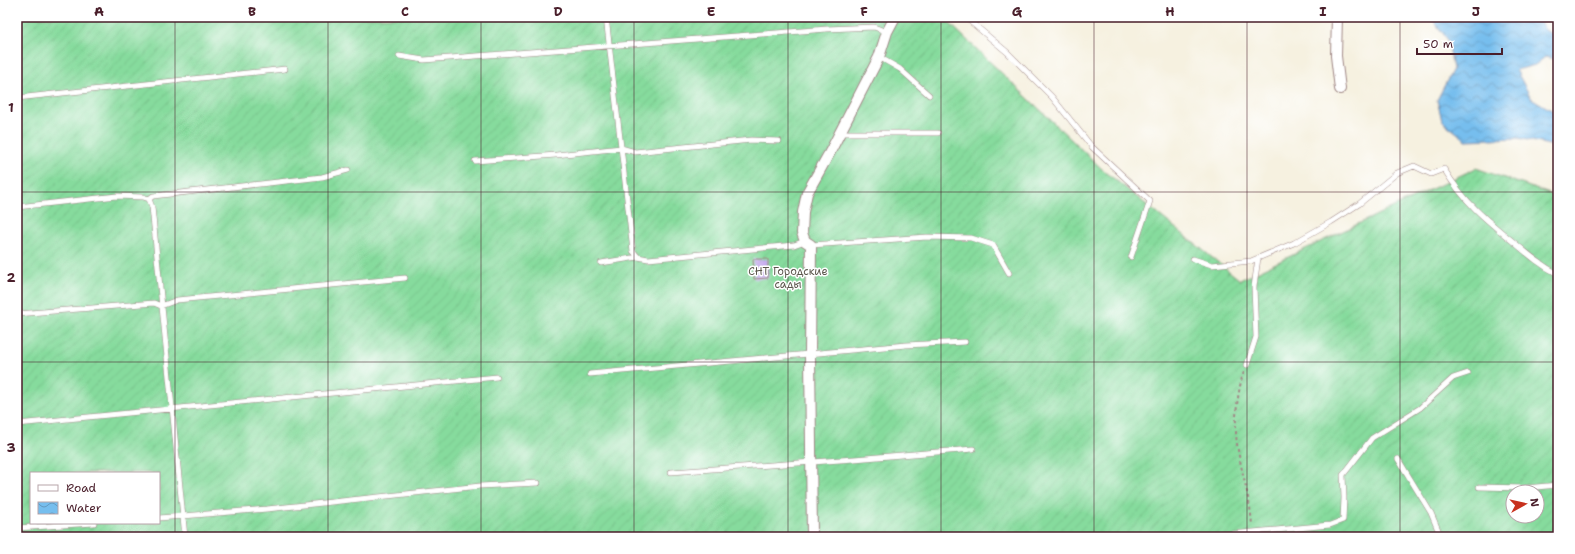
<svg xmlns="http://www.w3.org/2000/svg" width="1575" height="554" font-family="'Shantell Sans',sans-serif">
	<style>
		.garden { fill: url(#garden-furrows); stroke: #687d64; fill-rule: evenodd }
		.water { fill: url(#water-waves); stroke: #606e8c }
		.building { fill: url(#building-back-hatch) }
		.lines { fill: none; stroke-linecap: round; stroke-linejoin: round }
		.service-casing { stroke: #a08886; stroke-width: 6 }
		.minor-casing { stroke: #a08886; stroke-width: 12 }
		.path { stroke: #a08886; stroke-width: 2; stroke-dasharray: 3 3; stroke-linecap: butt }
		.service { stroke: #fff; stroke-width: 5 }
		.minor { stroke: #fff; stroke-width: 10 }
		.grid { fill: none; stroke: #4a1f2b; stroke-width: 1; stroke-opacity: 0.55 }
		.labels { text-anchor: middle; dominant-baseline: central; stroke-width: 3; stroke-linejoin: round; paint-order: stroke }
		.park-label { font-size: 11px; fill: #5c574d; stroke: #fff }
		.neatline { fill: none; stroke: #4a1f2b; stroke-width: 1.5 }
		.grid-label { font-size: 13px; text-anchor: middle; font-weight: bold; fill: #4a1f2b }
	</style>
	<defs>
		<pattern id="garden-furrows" width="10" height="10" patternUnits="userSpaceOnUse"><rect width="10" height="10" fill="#86db9d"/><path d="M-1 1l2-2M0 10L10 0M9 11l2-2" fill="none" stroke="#75bc87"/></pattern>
		<pattern id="water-waves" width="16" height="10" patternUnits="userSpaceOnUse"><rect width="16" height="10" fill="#76beee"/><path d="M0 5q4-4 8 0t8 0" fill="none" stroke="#639ac1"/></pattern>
		<pattern id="building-back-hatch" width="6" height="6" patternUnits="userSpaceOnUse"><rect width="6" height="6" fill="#c6acef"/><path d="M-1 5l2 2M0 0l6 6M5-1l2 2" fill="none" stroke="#a38bc2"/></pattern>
	</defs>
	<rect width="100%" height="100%" fill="#fff"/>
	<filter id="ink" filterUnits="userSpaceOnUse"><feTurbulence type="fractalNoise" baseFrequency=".025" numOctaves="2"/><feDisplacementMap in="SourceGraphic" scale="8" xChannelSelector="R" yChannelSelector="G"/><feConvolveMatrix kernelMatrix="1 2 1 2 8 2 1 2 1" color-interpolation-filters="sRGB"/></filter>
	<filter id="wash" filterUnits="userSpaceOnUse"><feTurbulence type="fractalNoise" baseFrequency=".012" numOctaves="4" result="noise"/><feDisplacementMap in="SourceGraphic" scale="16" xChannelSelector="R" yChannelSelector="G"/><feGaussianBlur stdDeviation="0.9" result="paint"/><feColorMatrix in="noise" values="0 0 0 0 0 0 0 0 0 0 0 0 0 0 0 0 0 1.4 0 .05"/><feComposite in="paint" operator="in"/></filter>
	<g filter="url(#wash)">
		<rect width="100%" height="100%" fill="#f6f1e0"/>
		<path class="garden" d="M17,17H943L1102,169L1240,280L1476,168L1558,197V537H17ZM31,473H159V523H31ZM1513,492H1537V516H1513Z"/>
		<path class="water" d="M1436,17H1538L1545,30L1558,37V60L1545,57L1535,65L1516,70L1531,98L1558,114V147L1519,138L1466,140L1442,121L1437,100L1453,69L1448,40L1433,20Z"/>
		<g id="blocks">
			<path class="building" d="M753,259H768V278L754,279Z"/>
		</g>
	</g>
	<g filter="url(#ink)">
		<use href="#blocks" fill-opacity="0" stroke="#a08886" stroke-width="1"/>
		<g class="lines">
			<defs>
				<path id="service" d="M606,17L633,251L638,257L648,259L794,245L805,241
					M965,17L1007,52L1052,97L1092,147L1150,201L1131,257
					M399,56L424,60L827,29L874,27L887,32
					M879,57L900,69L929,95
					M17,98L285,69
					M840,133H938
					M475,161L556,155L621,148L635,152L751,140L779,141
					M149,199L153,196L322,177L348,170
					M17,207L117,196L143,197L149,199L152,207L185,537
					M811,245L927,237L971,238L993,245L1009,273
					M1193,259L1212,265L1251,261L1294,243L1331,222L1359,204L1397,173L1414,166L1431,174L1444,169C1464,202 1486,220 1516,244C1529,255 1542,266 1558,274
					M601,263L638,257
					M17,314L154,303L161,306L177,300L405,278
					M1247,365L1256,337L1254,287L1258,258
					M590,374L906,345L965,342
					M17,424L497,377
					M1398,459L1431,513L1441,537
					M671,472L854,459L973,449
					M1479,487L1525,488L1558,485
					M159,518L267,509L480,486L538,483
					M17,528L94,523
					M1198,537L1330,525L1343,520L1344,498L1343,475L1372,438L1420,408L1453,378L1468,373"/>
				<path id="minor" d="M1337,17L1336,56L1340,89
					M812,537L810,355L811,245L805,241L802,233L803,212L807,193L830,152L879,57L887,32L895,17"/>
			</defs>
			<use href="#service" class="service-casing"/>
			<use href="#minor" class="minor-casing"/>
			<path class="path" d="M1244,372L1242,377C1237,399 1234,421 1237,444C1241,471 1250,497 1252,525"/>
			<use href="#service" class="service"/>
			<use href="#minor" class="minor"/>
		</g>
	</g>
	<path class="grid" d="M175,17V537M328,17V537M481,17V537M634,17V537M788,17V537M941,17V537M1094,17V537M1247,17V537M1400,17V537M17,192H1558M17,362H1558"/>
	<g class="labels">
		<g class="park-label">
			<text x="788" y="271">СНТ Городские<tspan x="788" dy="13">сады</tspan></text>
		</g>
	</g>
	<rect width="1575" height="554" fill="none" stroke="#fff" stroke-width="44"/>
	<rect x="30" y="472" width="130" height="52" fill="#ffffff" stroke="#b7a5aa"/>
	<rect x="38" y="485" width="20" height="6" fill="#ffffff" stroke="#b7a5aa"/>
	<text x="66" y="492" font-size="12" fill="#4a1f2b">Road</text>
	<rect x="38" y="502" width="20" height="12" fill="url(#water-waves)" stroke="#b7a5aa"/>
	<text x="66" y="512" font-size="12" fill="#4a1f2b">Water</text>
	<g transform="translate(1525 504) rotate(82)"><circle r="19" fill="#ffffff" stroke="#b7a5aa"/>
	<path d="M0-3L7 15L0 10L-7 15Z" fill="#c8321e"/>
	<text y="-6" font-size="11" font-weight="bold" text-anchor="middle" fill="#4a1f2b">N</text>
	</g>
	<path d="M1417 48v6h85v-6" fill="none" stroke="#4a1f2b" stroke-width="2"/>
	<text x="1423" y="48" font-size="12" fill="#4a1f2b" stroke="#ffffff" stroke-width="3" paint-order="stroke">50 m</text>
	<rect x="22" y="22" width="1531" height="510" class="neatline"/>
	<g class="grid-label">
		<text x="99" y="16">A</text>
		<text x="252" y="16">B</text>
		<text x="405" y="16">C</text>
		<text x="558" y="16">D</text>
		<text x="711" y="16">E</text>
		<text x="864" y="16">F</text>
		<text x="1017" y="16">G</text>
		<text x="1170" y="16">H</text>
		<text x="1323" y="16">I</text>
		<text x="1476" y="16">J</text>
		<text x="11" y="112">1</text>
		<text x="11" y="282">2</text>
		<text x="11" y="452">3</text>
	</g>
</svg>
